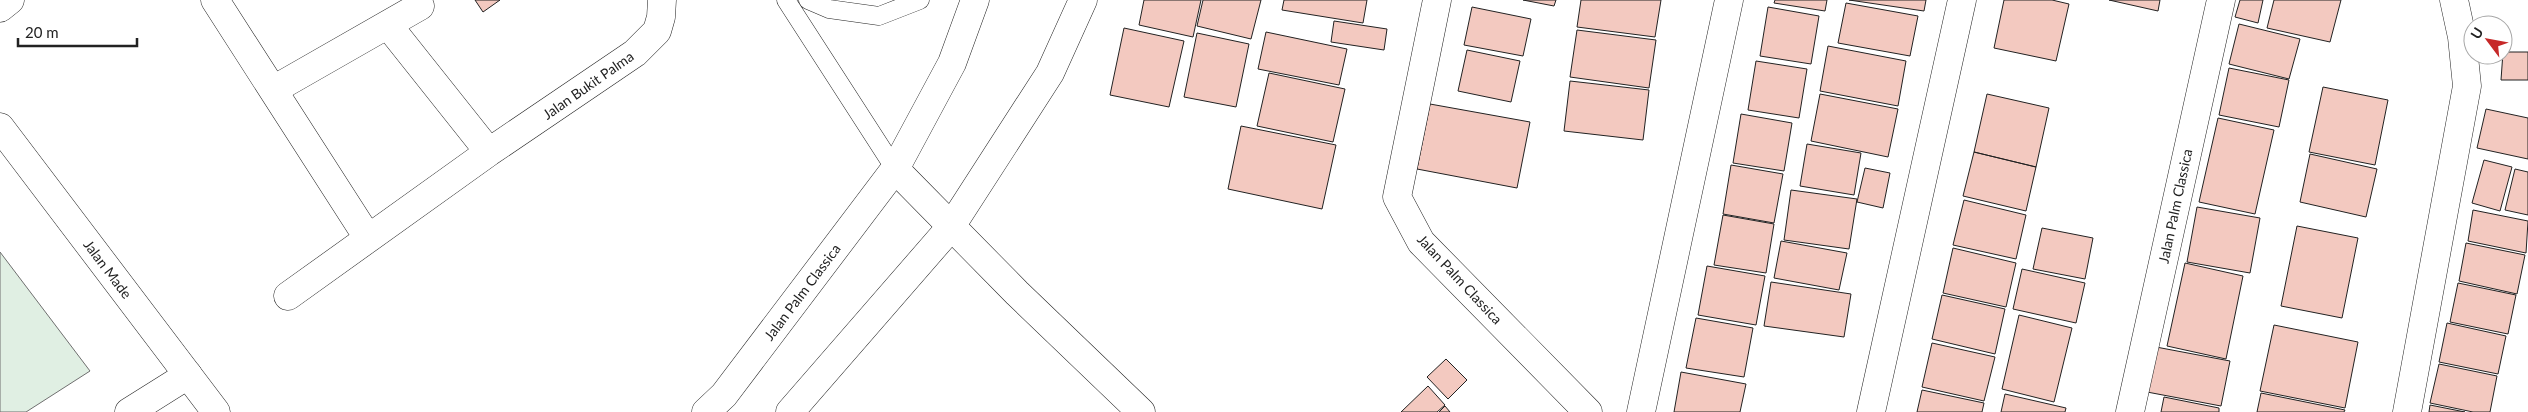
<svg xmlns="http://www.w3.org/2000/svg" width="2528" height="412" font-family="Lato,sans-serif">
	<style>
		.green { fill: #e0efe3; stroke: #6f6f6f }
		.building { fill: #f3c9c0; stroke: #222 }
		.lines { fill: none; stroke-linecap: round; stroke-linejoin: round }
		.service-casing { stroke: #222; stroke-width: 19 }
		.minor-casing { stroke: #222; stroke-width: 29 }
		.tertiary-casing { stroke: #222; stroke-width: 29 }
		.service { stroke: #fff; stroke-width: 18 }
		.minor { stroke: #fff; stroke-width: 28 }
		.tertiary { stroke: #fff; stroke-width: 28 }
		.labels { text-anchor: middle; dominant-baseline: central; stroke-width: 4; stroke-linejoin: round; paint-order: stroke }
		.street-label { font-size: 14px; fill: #222; stroke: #fff }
	</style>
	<rect width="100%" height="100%" fill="#fff"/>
	<path class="green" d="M0,252L90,371L26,412H0Z"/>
	<path class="building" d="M475,0H500L483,12Z
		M1144,0H1201L1193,37L1139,25Z
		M1203,0H1261L1251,39L1197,26Z
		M1284,0H1367L1363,23L1282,10Z
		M1523,0H1556L1554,6Z
		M1581,0H1661L1655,37L1577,27Z
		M1775,0H1827L1825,11L1774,3Z
		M1849,0H1926L1924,11Z
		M2004,0H2052L2069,4L2056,61L1994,48Z
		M2109,0H2160L2158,11Z
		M2240,0H2263L2258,23L2235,17Z
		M2274,0H2341L2330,42L2267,28Z
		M1846,3L1918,16L1910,56L1838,43Z
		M1472,7L1531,19L1523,56L1464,45Z
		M1768,7L1819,16L1811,64L1760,56Z
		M1334,21L1387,29L1384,50L1331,42Z
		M2239,24L2300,39L2289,79L2229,64Z
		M1124,28L1184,41L1169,107L1110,95Z
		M1577,30L1656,40L1649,88L1570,77Z
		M1266,32L1347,49L1339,85L1258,69Z
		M1197,33L1249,44L1236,107L1184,97Z
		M1828,46L1906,61L1898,106L1820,91Z
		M1467,50L1520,61L1511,102L1458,91Z
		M2503,52H2528V80H2501Z
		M1756,61L1807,69L1799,118L1748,110Z
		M2229,68L2289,80L2279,127L2219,115Z
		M1269,73L1345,89L1333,142L1257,126Z
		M1570,81L1649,90L1643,140L1564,131Z
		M2323,87L2388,100L2375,165L2309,152Z
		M1820,94L1898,109L1888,157L1811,141Z
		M1987,94L2049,108L2036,167L1974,152Z
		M1430,104L1530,122L1517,188L1417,169Z
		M2486,109L2528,118V159L2477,148Z
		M1741,114L1792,123L1784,171L1733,163Z
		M2218,118L2274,130L2255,214L2199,202Z
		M1241,126L1336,145L1322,209L1228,189Z
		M1807,144L1861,153L1854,195L1800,186Z
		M1974,152L2036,167L2026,211L1963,196Z
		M2310,154L2377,169L2366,217L2300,202Z
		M2484,160L2512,167L2500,211L2472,203Z
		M1731,165L1783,174L1774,223L1723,214Z
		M1865,168L1890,173L1883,208L1857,202Z
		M2515,169L2528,172V215L2505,210Z
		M1791,190L1857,199L1849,249L1784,240Z
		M1964,200L2026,215L2016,259L1953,245Z
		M2197,207L2260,218L2250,273L2187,262Z
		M2473,210L2528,221L2526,253L2468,241Z
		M1723,215L1774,224L1766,273L1714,265Z
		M2297,226L2358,238L2342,318L2281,306Z
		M2042,228L2093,238L2085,279L2033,269Z
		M1781,241L1847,253L1839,290L1774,278Z
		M2466,243L2525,255L2517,294L2459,281Z
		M1953,248L2016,263L2006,307L1943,293Z
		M2185,263L2243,276L2226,359L2167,346Z
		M1707,266L1765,276L1756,325L1698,315Z
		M2022,269L2085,283L2076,323L2013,309Z
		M1771,282L1851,294L1844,337L1764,326Z
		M2458,283L2516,295L2508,334L2450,322Z
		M1942,295L2005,309L1995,354L1932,339Z
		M2019,315L2072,328L2054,402L2002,389Z
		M1696,318L1753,328L1744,377L1686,368Z
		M2447,323L2506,336L2498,374L2439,362Z
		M2274,325L2358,342L2345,408L2260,391Z
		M1932,343L1995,357L1984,401L1922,387Z
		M2156,347L2230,361L2221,406L2147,392Z
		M1446,359L1467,380L1448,399L1427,377Z
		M2439,364L2497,376L2490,412H2473L2430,403Z
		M1681,372L1746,384L1740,412H1674Z
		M1428,386L1445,405L1437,412H1401Z
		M1922,390L1984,403L1982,412H1917Z
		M2261,393L2345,410L2344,412H2257Z
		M2005,394L2066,408L2065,412H2001Z
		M2164,397L2219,408V412H2161Z
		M2430,405L2465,412H2429Z
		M1445,406L1450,412H1439Z"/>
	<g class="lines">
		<defs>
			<path id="service" d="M786,0L895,169
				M808,0L829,9L879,16L920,0"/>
			<path id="minor" d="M215,0L368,238
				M1437,0L1397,197L1421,242L1588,412
				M0,8L10,0
				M388,25L489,152
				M273,90L420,6
				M895,169L1017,293L1141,412
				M288,296L489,152L635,53L657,31L661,17L662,0
				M129,412L188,375
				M1641,412L1729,0
				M1871,412L1962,0
				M2130,412L2221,0
				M2407,412L2467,86L2462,37L2454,0"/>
			<path id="tertiary" d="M0,127L216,412
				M706,412L724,395L895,169L952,63L975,0
				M790,412L950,228L1050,73L1083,0"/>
		</defs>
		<use href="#service" class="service-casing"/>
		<use href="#minor" class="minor-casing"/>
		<use href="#tertiary" class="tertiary-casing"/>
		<use href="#service" class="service"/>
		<use href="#minor" class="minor"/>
		<use href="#tertiary" class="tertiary"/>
	</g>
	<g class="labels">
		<g class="street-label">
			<text transform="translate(588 85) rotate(-35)">Jalan Bukit Palma</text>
			<text transform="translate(2175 206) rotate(-78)">Jalan Palm Classica</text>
			<text transform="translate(108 269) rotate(53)">Jalan Made</text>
			<text transform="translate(1460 279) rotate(47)">Jalan Palm Classica</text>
			<text transform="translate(802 292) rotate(-53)">Jalan Palm Classica</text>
		</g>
	</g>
	<g transform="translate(2488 40) rotate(302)"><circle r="24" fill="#ffffff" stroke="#a7a7a7"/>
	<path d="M0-4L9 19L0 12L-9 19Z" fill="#c62828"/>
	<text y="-8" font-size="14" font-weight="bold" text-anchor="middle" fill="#222222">U</text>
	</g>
	<path d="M18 38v8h119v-8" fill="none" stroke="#222222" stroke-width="2.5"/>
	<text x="25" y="38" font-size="15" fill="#222222" stroke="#ffffff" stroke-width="4" paint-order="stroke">20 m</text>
</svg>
